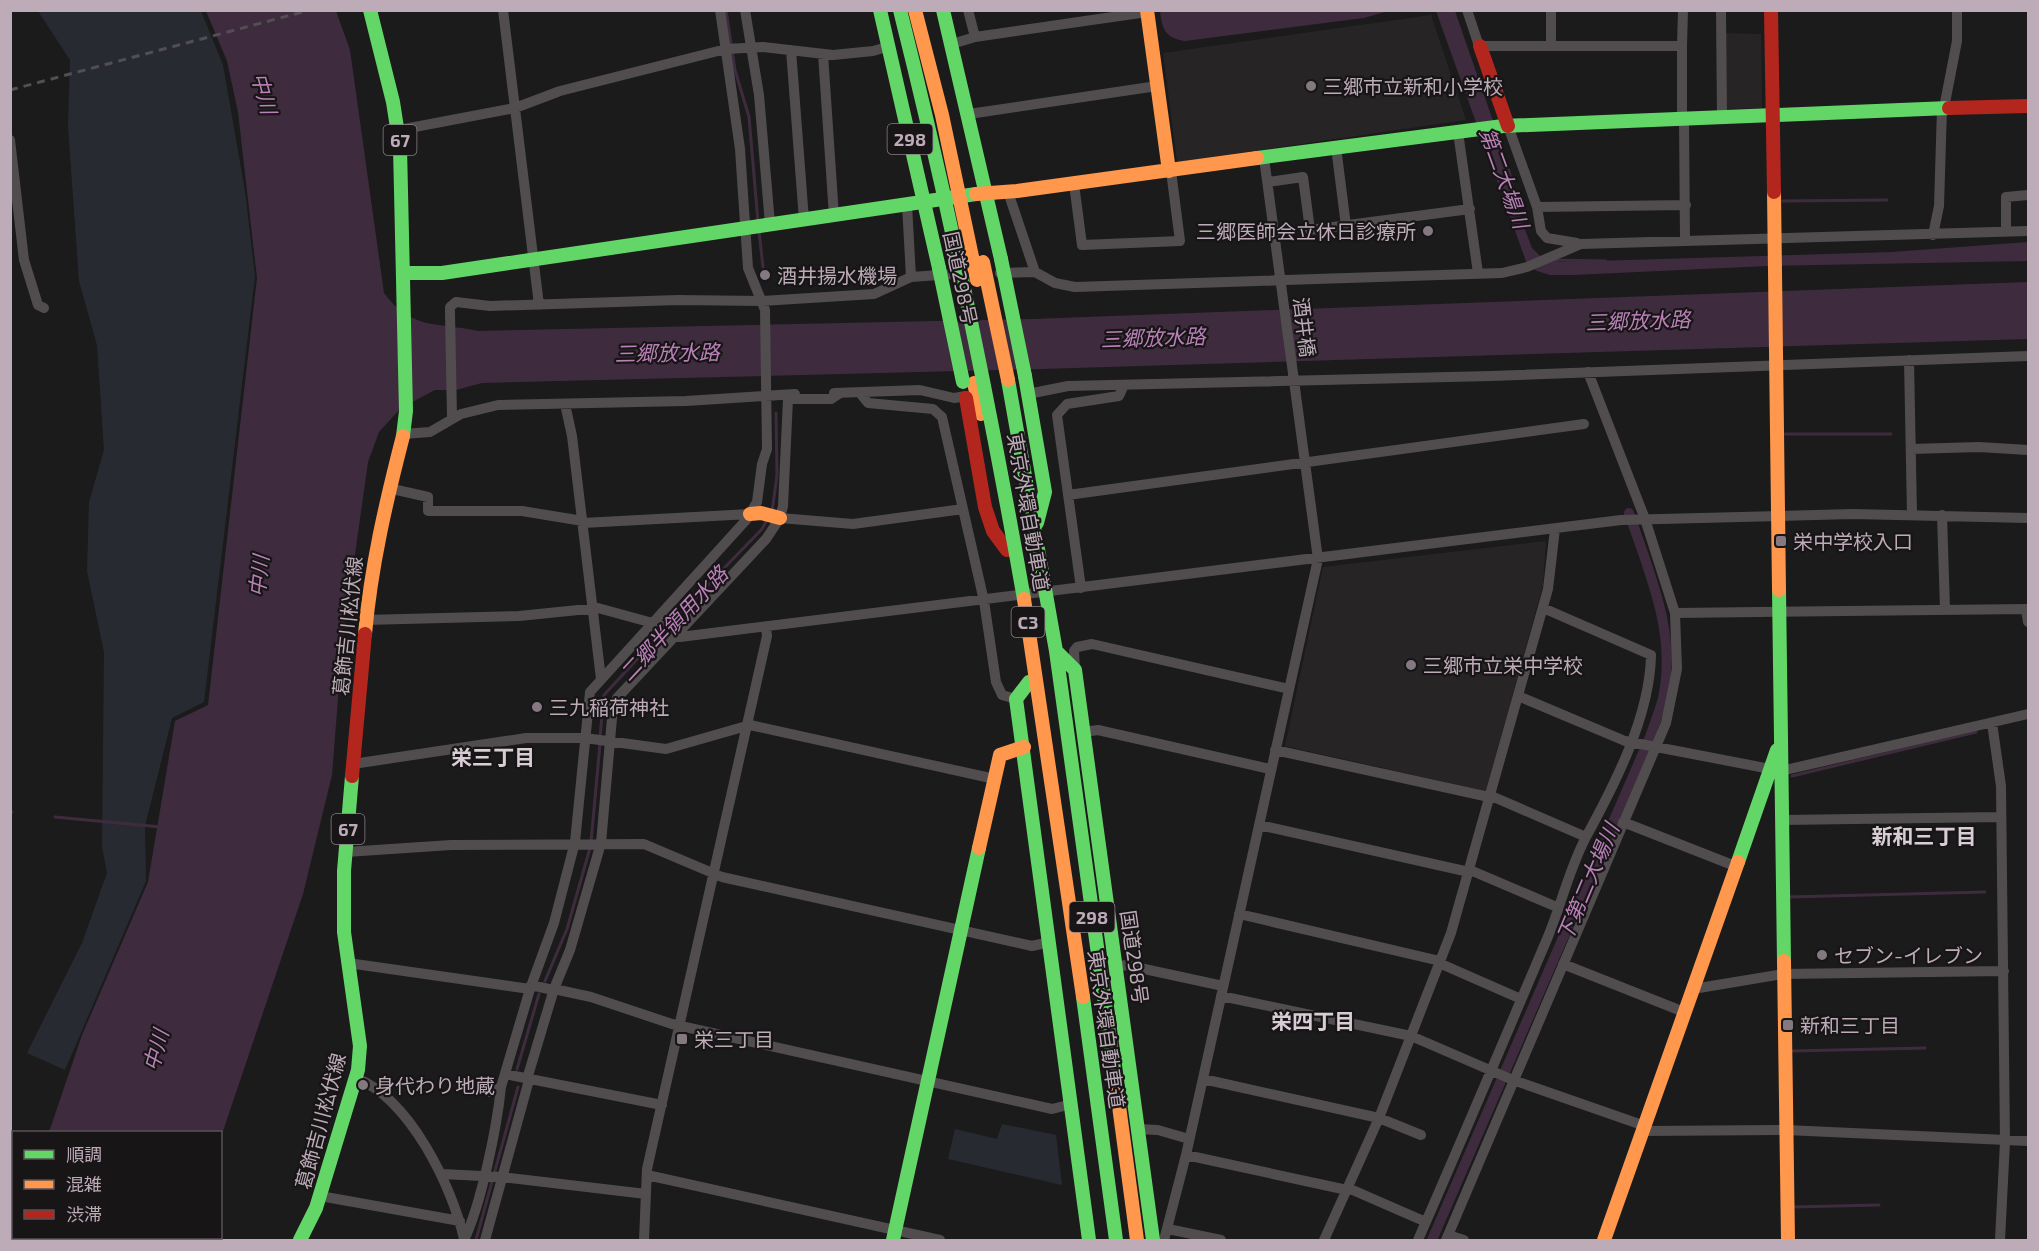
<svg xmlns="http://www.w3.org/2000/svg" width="2039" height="1251" font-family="'Exo 2','Noto Sans JP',sans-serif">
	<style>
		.built { fill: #272425 }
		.green { fill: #272b31 }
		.water { fill: #3e2c3e }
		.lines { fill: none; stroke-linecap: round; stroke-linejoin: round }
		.stream { stroke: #3e2c3e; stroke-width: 3 }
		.canal { stroke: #3e2c3e; stroke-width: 10 }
		.street { stroke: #514d4f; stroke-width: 10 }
		.fast { stroke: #63d668; stroke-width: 14 }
		.slow { stroke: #ff974d; stroke-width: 14 }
		.jam { stroke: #b3261e; stroke-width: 14 }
		.rail { stroke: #524e51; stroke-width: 3; stroke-dasharray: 8 6; stroke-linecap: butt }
		.fast-bridge { stroke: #63d668; stroke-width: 14 }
		.slow-bridge { stroke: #ff974d; stroke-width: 14 }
		.poi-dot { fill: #847981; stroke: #171516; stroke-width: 2 }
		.labels { text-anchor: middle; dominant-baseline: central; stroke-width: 4.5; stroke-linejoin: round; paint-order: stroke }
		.shield { fill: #171516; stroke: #8b7e87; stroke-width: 1.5 }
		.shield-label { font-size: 18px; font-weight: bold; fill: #bdabb8 }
		.poi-label { font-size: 20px; fill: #bdabb8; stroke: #171516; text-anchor: start }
		.street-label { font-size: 20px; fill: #bdabb8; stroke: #171516 }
		.water-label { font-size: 21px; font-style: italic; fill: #ba80b8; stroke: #171516 }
		.neighbourhood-label { font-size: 21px; font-weight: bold; fill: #d8cdd5; stroke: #171516 }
	</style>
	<rect width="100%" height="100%" fill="#1b1b1b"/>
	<path class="built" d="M1431,15L1466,120L1177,162L1163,53Z
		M1725,33L1761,34L1762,108L1725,109Z
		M1546,541L1543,585L1486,791L1285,746L1323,567Z"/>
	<path class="green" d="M38,11H201L223,65L245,191L255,276L204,702L172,718L145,826L146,881L65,1070L27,1053L82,943L107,873L102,847L104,652L87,571L89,502L104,450L97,345L79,281L68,126L70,60Z
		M1002,1124L1056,1135L1062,1185L948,1159L955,1129L997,1139Z"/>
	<path class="water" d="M206,11H336L350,50L384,293C412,331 438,322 478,331L1033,319L2028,282V339L1041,369L482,383L456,390H435L401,408L379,432L368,462L342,647L332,775L303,894L221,1137L220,1132H49L82,1035L148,882L175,721L208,705L257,278L238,112L227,61Z
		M1160,11V10L1388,11L1364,18L1185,41C1166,38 1162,30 1160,11Z
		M1436,11H1455L1511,173L1520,216L1532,248L1543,259L1561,262L1892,252L2028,242V261L1767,266L1573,275H1550L1537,271L1527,264Z
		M13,1198L14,1238H190L188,1240H11V1203Z"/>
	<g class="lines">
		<path class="stream" d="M726,10L735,70L749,117L758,222
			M1783,201L1887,200
			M759,231L763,267
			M1553,260L1606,261
			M1785,434H1891
			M772,512L777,475L776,413
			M667,627L762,529L767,520
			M600,737L604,695L662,632
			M1792,776L1976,732
			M10,812H12
			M55,817L161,827
			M591,842L600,744
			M1788,897L1985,892
			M545,981L567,929L590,848
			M1791,1051L1925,1048
			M517,1069L539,994
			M1793,1207L1879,1205
			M476,1240L518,1087"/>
		<path class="canal" d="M1432,1240L1650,737C1654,724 1660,711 1663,698C1677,633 1649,572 1629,513"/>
		<path class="street" d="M503,10L539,305
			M745,10L759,95L770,224
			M968,10L975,37
			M1467,10L1479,46H1682V119
			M1551,10V46
			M1721,10L1722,118
			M952,44L975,37L1147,12
			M1682,46L1683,10
			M791,50L804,220
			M823,54L834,216
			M1944,108L1957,41V10
			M969,114L1157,86
			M1684,119L1685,241
			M1508,126L1537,207L1541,231L1547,238L1577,243
			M399,130L515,108L560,91L726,49L763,47L833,55L873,51L887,47
			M1458,132L1478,273
			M10,140L24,260L38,305L44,308
			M1336,147L1346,226
			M1268,182L1303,177L1310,230L1470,209
			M1074,184L1082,245L1180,241L1171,171
			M1008,192L1035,272
			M907,205L911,277
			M1537,207L1686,205
			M2006,232V197L2028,195
			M1933,235L1939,206L1942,108
			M1000,273L1035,272L1055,283L1075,287L1502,273L1527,267L1581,244L2028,231
			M1909,360L1912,514
			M834,393L920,390L954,398L966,396
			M860,393L868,403L933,409L942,417L984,601L996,682L1002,695L1016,699
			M1028,394L1068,386L1491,376L2028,356
			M565,404L572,436L601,679
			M452,418L450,312V307L456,302L490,306L678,300L762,301L874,294L911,277L967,273
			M403,434L430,432L461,414L498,405L686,401L795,394
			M1911,449L1979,447L2028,450
			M388,488L428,497V511H522L583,521
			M1068,495L1584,424
			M1942,515L1945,609
			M780,518L853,524L963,509
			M583,523L750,514
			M1081,588L1057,415L1067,404L1119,396L1124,385
			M2026,609L2028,622
			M1675,613L2028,609
			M365,620L519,616L598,608L660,625L671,635L680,637L1621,520L1853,514L2028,518
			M1075,670L1074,651L1077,647L1092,644L1289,689
			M1518,696L1625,741L1781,771L2028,714
			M1992,723L2001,786L2005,1142L2000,1240
			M1083,732L1098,730L1270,769
			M1275,750L1489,797
			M353,764L526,738H585L666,749L750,725L995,779
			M1489,795L1586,837
			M1782,820L2001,817
			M1623,822L1735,866
			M1259,825L1469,872
			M346,852L451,845L644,844L722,877L1032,946L1050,942
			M1470,870L1559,908
			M1239,914L1440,961
			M348,963L530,989
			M1439,963L1521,999
			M1563,964L1684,1012
			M1117,967L1126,965L1223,986
			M531,985L553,990
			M554,989L591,997L672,1024L1052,1109L1072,1104
			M1693,989L1783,974L2004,971
			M1221,996L1411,1036L1513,1080L1645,1126
			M505,1074L662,1105
			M356,1078C410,1099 452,1186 464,1239
			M527,1079L554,989L570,950L601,843L613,707L617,698L766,539L780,518L783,506L788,399H831L840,393
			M1203,1079L1379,1118L1421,1135
			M489,1092L501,1087L530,989L554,923L575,842L590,692L747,519L757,502L762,464L767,449L765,310L748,268L740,149L720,10
			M1138,1129L1158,1130L1189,1139
			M1643,1131L1786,1130L2028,1141
			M1186,1155L1347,1190
			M442,1174L502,1177L646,1194
			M647,1175L940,1240
			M1348,1188L1426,1222
			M320,1196L460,1221
			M1168,1229L1221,1240
			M1448,1235L1464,1240
			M464,1240C481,1205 497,1127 501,1087
			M485,1240L529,1080
			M644,1240L647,1169L767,636L766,628
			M1164,1240L1186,1155L1318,559L1264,158
			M1324,1240L1379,1118L1451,933L1548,589L1555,529
			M1418,1240C1462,1140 1504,1040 1547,939C1561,906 1569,869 1586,837C1615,784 1650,716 1651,655L1543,608
			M1446,1240L1666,723L1677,669L1675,613L1645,519L1588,372"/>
		<path class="fast" d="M370,10L393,102L400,147L406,411L403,436
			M880,10L939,268
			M943,10L1001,259
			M1257,158L1503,126L1949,108
			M403,273H442L976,194
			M1025,376L1045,492L1037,523
			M1008,380L1056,651L1117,1091
			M1779,590L1784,961
			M1056,651L1075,670L1153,1240
			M1029,682L1016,699L1089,1240
			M1738,862L1777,750
			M300,1240L316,1208L358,1070L360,1046L344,932V871L352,776
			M893,1240L979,848"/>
		<path class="slow" d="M1147,10L1169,171
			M1774,192L1779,590
			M976,194L1017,191L1257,158
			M974,383L981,414
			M750,514L761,513L780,518
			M365,634C371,566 386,502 403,436
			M979,848L1000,755L1024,747
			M1784,961L1788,1240
			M1117,1091L1137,1240
			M1604,1240L1738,862"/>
		<path class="jam" d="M1771,10L1774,192
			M1480,46L1508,126
			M1949,108L2028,106
			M966,398L985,507L993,531L1007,550
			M352,776L365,634"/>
		<path class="rail" d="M10,90L310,10"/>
		<path class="fast-bridge" d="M900,10C949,205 989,401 1024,599
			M1001,259L1025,376
			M939,268L963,382
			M1083,997L1116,1240"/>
		<path class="slow-bridge" d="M915,10L942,115L977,280
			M983,262L1008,380
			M1024,599L1083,997"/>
	</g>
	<g class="poi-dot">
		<circle cx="1311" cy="86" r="6"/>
		<circle cx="1428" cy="231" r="6"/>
		<circle cx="765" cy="275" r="6"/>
		<rect x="1775" y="535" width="12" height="12" rx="3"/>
		<circle cx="1411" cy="665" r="6"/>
		<circle cx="537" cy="707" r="6"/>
		<circle cx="1822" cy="955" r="6"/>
		<rect x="1782" y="1019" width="12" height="12" rx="3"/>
		<rect x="676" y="1033" width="12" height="12" rx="3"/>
		<circle cx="363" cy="1085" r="6"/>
	</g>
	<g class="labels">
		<g class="shield">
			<rect x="887.5" y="124" width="45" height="30" rx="4.5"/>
			<rect x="383.5" y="125" width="33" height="30" rx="4.5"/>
			<rect x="1011.5" y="607" width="33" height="30" rx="4.5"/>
			<rect x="331.5" y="814" width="33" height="30" rx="4.5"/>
			<rect x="1069.5" y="902" width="45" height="30" rx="4.5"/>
		</g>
		<g class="shield-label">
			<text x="910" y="139">298</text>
			<text x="400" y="140">67</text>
			<text x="1028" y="622">C3</text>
			<text x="348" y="829">67</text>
			<text x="1092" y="917">298</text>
		</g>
		<g class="poi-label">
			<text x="1323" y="86">三郷市立新和小学校</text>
			<text x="1416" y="231" text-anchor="end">三郷医師会立休日診療所</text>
			<text x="777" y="275">酒井揚水機場</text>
			<text x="1793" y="541">栄中学校入口</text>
			<text x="1423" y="665">三郷市立栄中学校</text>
			<text x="549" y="707">三九稲荷神社</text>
			<text x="1834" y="955">セブン-イレブン</text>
			<text x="1800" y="1025">新和三丁目</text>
			<text x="694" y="1039">栄三丁目</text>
			<text x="375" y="1085">身代わり地蔵</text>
		</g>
		<g class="street-label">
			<text transform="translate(961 278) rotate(78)">国道298号</text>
			<text transform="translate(1305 327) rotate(83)">酒井橋</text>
			<text transform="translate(1029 512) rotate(80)">東京外環自動車道</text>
			<text transform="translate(347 626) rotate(-84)">葛飾吉川松伏線</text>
			<text transform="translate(1135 957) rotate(82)">国道298号</text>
			<text transform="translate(1107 1029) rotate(82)">東京外環自動車道</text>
			<text transform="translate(320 1121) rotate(-75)">葛飾吉川松伏線</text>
		</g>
		<g class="water-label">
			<text transform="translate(265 93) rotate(75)">中川</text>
			<text transform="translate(1505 178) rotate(70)">第二大場川</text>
			<text transform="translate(1638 320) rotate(-2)">三郷放水路</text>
			<text transform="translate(1153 337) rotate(-2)">三郷放水路</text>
			<text transform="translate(667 352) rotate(-1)">三郷放水路</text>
			<text transform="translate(258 576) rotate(-84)">中川</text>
			<text transform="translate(673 623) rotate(-47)">二郷半領用水路</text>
			<text transform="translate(1587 882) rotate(-67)">下第二大場川</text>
			<text transform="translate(155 1050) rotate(-75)">中川</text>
		</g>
		<g class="neighbourhood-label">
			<text x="493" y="756">栄三丁目</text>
			<text x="1924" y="835">新和三丁目</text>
			<text x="1313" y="1020">栄四丁目</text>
		</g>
	</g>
	<rect width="2039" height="1251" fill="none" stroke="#bdabb8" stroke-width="24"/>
	<rect x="12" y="1131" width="210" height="108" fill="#171516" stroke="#595157" stroke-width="1.5"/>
	<rect x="24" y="1150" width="30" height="9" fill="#63d668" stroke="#595157" stroke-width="1.5"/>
	<text x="66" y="1161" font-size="18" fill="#bdabb8">順調</text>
	<rect x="24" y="1180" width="30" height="9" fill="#ff974d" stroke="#595157" stroke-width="1.5"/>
	<text x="66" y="1191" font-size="18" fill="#bdabb8">混雑</text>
	<rect x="24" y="1210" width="30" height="9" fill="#b3261e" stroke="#595157" stroke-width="1.5"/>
	<text x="66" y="1221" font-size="18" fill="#bdabb8">渋滞</text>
</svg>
